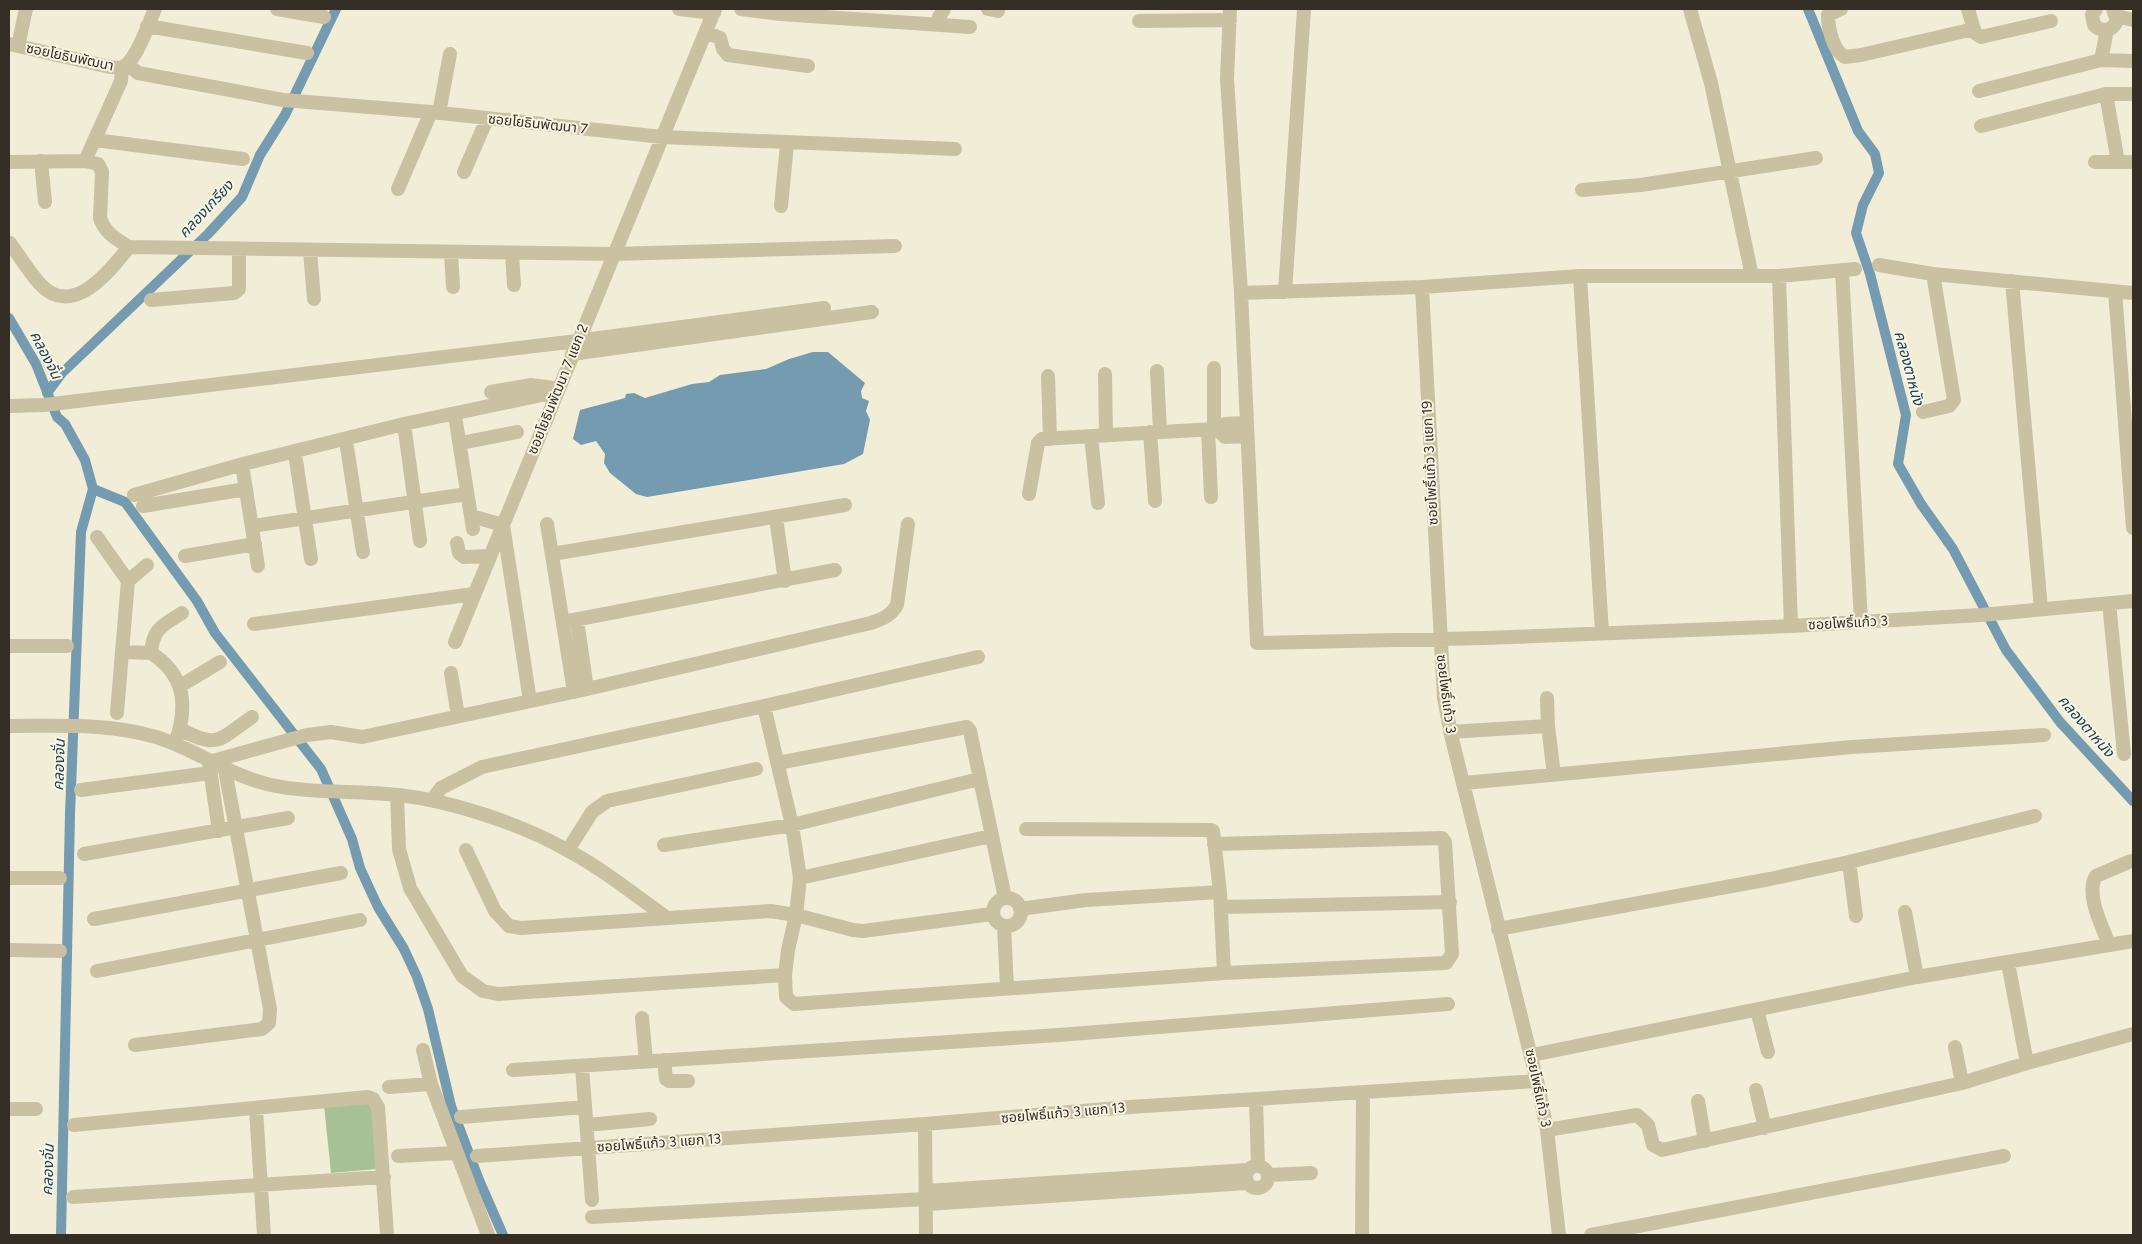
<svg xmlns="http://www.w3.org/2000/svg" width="2142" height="1244" font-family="Figtree,'Noto Sans Thai',sans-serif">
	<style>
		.green { fill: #a6c196 }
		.water { fill: #749bb0 }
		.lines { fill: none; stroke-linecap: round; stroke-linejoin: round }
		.canal { stroke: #749bb0; stroke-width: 10 }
		.minor { stroke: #cac0a2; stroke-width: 14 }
		.labels { text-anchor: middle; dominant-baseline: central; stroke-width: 4; stroke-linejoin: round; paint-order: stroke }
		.street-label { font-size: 14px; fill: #342e25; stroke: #faf6e3 }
		.water-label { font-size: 15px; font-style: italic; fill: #194057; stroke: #faf6e3 }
	</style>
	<rect width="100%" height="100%" fill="#f2edd6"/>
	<path class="green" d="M371,1101L377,1169L331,1173L324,1105Z"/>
	<path class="water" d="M813,352H828L865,383L861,391L862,398L869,401L866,411L870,420L863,454L844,464L647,497L636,494L610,473L604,463L605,454L596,441L581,445L573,439L580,410L625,398L626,394L634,393L645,398L692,384L709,382L720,375L766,369L789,359Z"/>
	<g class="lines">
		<path class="canal" d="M1808,9L1858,131L1875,154L1879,173L1863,205L1856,233L1870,274L1906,415L1898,464L1921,504L1953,549L2006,650L2060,722L2133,801
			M9,318L36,364L57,417L65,424L85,460L93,489L81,532L70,814L61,1235
			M47,393L62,373L208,234L242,197L260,155L285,115L336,9
			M93,489L125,502L197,601L215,633L321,769L352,839L360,868L378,907L404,949L417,977L428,1009L451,1106L479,1180L503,1235"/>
		<path class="minor" d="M277,9L324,17
			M679,9L714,13
			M741,9L781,14L970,27
			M988,9L998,11
			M1230,9L1227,79L1241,293L1257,643L1485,638L1791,626L1981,615L2133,601
			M1690,9L1711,83L1752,276
			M1841,9L1828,15C1828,28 1833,51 1845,57L1861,55L1974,29
			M1968,9L1975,33L1981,37L2051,21
			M2096,9L2092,15L2094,25C2102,33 2112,31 2117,21L2113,9
			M2117,16L2133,20
			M939,17L944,9
			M1139,21L1230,20
			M147,26L307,53
			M706,32L720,38L723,49L728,55L808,66
			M9,44L110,67C114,67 119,69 122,67C136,63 149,22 155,9
			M18,46L26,9
			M2101,60L2107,30
			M127,64L138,73L283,100L431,112L662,137L955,149
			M1979,91L2101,60L2133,61
			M2106,94L2118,162
			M439,113L450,54
			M1981,126L2106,94H2133
			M95,140L243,159
			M41,161L45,202
			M85,161L121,81L122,68
			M9,162L85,161L98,164L102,172L100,218C105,233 116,239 129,247L613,254L895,246
			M2095,162H2133
			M464,172L487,119
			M398,189L431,112
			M1582,190L1641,185L1816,158
			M781,206L787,144
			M10,243C20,257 29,272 40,284C72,319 109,272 129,247
			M310,251L314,299
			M451,253L453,287
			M512,253L514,285
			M1879,265L1933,274L2133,293
			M1842,270L1861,622
			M1580,276L1602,633
			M1779,276L1791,626
			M2012,281L2041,609
			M1422,287L1444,698L1452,739L1537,1081L1547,1130L1559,1235
			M2115,291L2133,528
			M1285,292L1304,9
			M1241,293L1422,287L1580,276H1779L1855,269
			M151,300L234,293L239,289V250
			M572,354L872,312
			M1157,371L1160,431
			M1105,374L1106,435
			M1048,376L1050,439
			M491,392L531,385L554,388
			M9,406L44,405L577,341L824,308
			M1923,412L1949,406L1954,400L1933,274
			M456,422L473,529
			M1208,429L1211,497
			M1214,429V368
			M1217,429L1225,437L1246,436
			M405,431L420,541
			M1150,432L1155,501
			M1091,436L1098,503
			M461,443L517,432
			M347,447L363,552
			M296,460L311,559
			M243,471L258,566
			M1029,494L1038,443L1042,439L1214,429L1225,424L1245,423
			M134,495L243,464L404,424L556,392
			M143,506L246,489
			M471,516L503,525L530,701
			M776,518L785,581
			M547,524L574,692
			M252,526L467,494
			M97,537L128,581
			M457,543L459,553L464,557L490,556
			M552,554L845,505
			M185,556L255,544
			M147,565L128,581L122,652L151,653
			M2109,603L2124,754
			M577,620L587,689
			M563,622L835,570
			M254,624L474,594
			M455,642L715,9
			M9,646H67
			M451,673L458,716
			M180,686L220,662
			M1547,698L1548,726L1554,775
			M764,706L792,825L800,878L796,915L788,950L785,975L786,997L794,1004L1224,973L1446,963L1452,954L1445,842L1442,838L1214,844
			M117,713L122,652
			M9,726C58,726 108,723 156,737C196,749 227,775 271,785C313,794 356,790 399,795C452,801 521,824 567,850C603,869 635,895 667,918
			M180,729C218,750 220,739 252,717
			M1450,732L1548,726
			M175,744C188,707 186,675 151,653C153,628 162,626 182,613
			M778,763L967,727L970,731L1005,898
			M1464,783L1852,747L2044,735
			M81,790L210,773
			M397,795L399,849L410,888L462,976L483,991L498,994L785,975
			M432,800L441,788L482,767L764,706L978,657
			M1026,829L1211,830L1213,831L1220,892L1224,973
			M219,831L209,762L307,735L331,732L362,737L587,689L871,623C882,619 891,616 897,605L908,524
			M664,845L792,825L979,779
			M466,850L495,911L509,926L521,928L770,911L796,915L853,930L863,931L992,914
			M568,850L592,812L607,801L756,769
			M84,854L288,818
			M1849,862L1856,916
			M9,878H60
			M800,878L991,836
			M993 912a14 14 0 1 1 28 0a14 14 0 1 1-28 0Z
			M1221,907L1450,902
			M1020,909L1086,900L1220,892
			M1905,912L1917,977
			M94,919L341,873
			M1004,926L1007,987
			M1498,929L1770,879L1849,862L2035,816
			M2109,944C2102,926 2085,894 2096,876L2131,861
			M9,950L60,951
			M2008,963L2027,1063
			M97,971L360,920
			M1757,1010L1768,1052
			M642,1018L646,1061
			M135,1045L262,1029L269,1023L270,1009L225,770
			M1955,1047L1962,1083
			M423,1050L431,1084L488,1235
			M1532,1055L1917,977L2133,941
			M664,1060L666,1079L669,1081H688
			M582,1066L592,1200
			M513,1070L1059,1035L1448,1004
			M389,1087L431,1084
			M1756,1090L1765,1128
			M1256,1099L1258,1166
			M1698,1101L1705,1141
			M9,1109H36
			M256,1109L264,1235
			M461,1117L585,1107
			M925,1124L926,1235
			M74,1125L368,1097L373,1099L378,1107L387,1235
			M587,1125L650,1119
			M1547,1130L1637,1115L1648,1125L1653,1145L1662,1150L1962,1083L2027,1063L2133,1034
			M398,1156L455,1153
			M477,1156L925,1124L1130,1107L1537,1081
			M1246 1177a11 11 0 1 1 22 0a11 11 0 1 1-22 0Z
			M1268,1175L1311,1173
			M926,1191L1248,1170
			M73,1197L384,1177
			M927,1204L1247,1183
			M592,1217L926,1199
			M1362,1235L1363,1092
			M1591,1235L2004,1156"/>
	</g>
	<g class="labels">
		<g class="street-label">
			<text transform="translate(70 57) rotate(12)">ซอยโยธินพัฒนา</text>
			<text transform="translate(538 124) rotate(6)">ซอยโยธินพัฒนา 7</text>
			<text transform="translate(558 389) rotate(-68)">ซอยโยธินพัฒนา 7 แยก 2</text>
			<text transform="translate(1430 463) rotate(-93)">ซอยโพธิ์แก้ว 3 แยก 19</text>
			<text transform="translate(1848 623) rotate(-3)">ซอยโพธิ์แก้ว 3</text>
			<text transform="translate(1446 694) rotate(83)">ซอยโพธิ์แก้ว 3</text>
			<text transform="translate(1538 1088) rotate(78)">ซอยโพธิ์แก้ว 3</text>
			<text transform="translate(1063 1113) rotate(-5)">ซอยโพธิ์แก้ว 3 แยก 13</text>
			<text transform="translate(659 1143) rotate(-4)">ซอยโพธิ์แก้ว 3 แยก 13</text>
		</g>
		<g class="water-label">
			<text transform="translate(206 209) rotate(-47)">คลองเกรียง</text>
			<text transform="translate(46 355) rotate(63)">คลองจั่น</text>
			<text transform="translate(1909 368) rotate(75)">คลองตาหนัง</text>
			<text transform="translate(2086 726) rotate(49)">คลองตาหนัง</text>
			<text transform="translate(59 765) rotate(-88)">คลองจั่น</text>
			<text transform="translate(48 1170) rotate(-88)">คลองจั่น</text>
		</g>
	</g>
	<rect width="2142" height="1244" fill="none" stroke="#342e25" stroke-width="20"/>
</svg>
